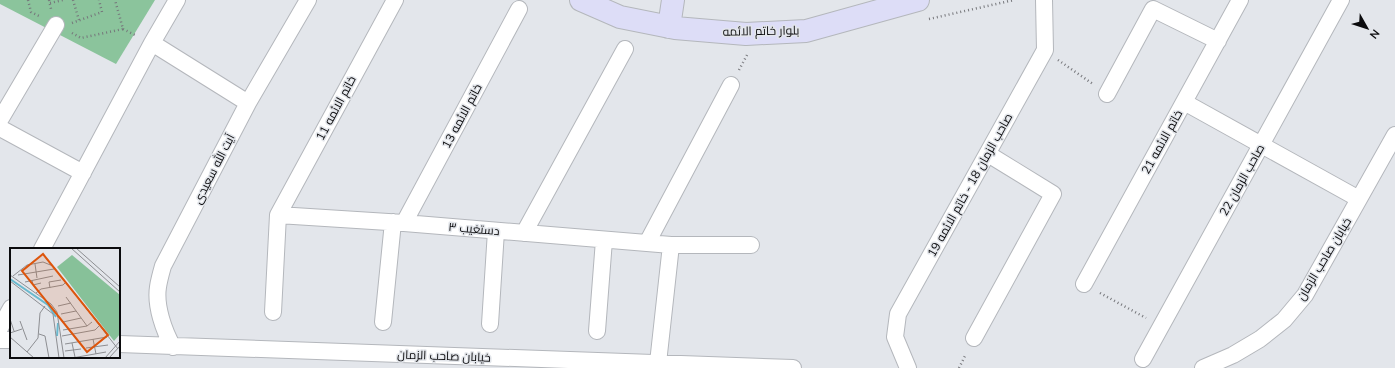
<svg xmlns="http://www.w3.org/2000/svg" width="1395" height="368" font-family="'Nunito Sans',Cairo,sans-serif">
	<style>
		.green { fill: #8bc49c }
		.lines { fill: none; stroke-linecap: round; stroke-linejoin: round }
		.minor-casing { stroke: #b4b7bc; stroke-width: 18 }
		.secondary-casing { stroke: #b4b7bc; stroke-width: 24 }
		.path { stroke: #76777b; stroke-width: 2.5; stroke-dasharray: 1 3; stroke-linecap: butt }
		.minor { stroke: #fff; stroke-width: 16 }
		.secondary { stroke: #ddddf7; stroke-width: 22 }
		.labels { text-anchor: middle; dominant-baseline: central; stroke-width: 3; stroke-linejoin: round; paint-order: stroke }
		.street-label { font-size: 12px; fill: #0b0b0d; stroke: #e3e6eb }
		.inset-river { fill: none; stroke: #69b9ce; stroke-width: 2 }
		.inset-road { fill: none; stroke: #8d8e92; stroke-width: 1 }
		.view { fill: #dd550c; fill-opacity: 0.15; stroke: #dd550c; stroke-width: 2 }
		.inset-edge { fill: none; stroke: #0b0b0d; stroke-width: 2 }
	</style>
	<rect width="100%" height="100%" fill="#e3e6eb"/>
	<path class="green" d="M0,0H155L116,64L0,4Z"/>
	<g class="lines">
		<defs>
			<path id="minor" d="M152,43L248,103
				M1107,94L1153,9L1218,41
				M1184,102L1359,199
				M0,120L56,25
				M0,128L83,173
				M278,215L404,223L671,245H751
				M404,223L519,9
				M524,233L625,49
				M647,243L731,85
				M42,249L152,43L177,0
				M1084,284L1240,0
				M273,312L278,215L395,0
				M383,322L393,222
				M490,324L496,231
				M0,328L11,308
				M597,331L604,240
				M974,338L1053,194L988,154
				M0,340H11
				M119,344L793,368
				M173,347C164,331 155,306 158,287C159,280 161,273 163,266L248,103L308,0
				M1143,359L1341,0
				M658,363L671,245
				M908,368L895,337L898,314L1045,50L1044,0
				M1203,368L1233,355L1260,339L1284,320L1305,295L1395,135"/>
			<path id="secondary" d="M581,0L620,17L675,28L746,34L806,31L918,0
				M669,27L673,0"/>
		</defs>
		<use href="#minor" class="minor-casing"/>
		<use href="#secondary" class="secondary-casing"/>
		<path class="path" d="M28,0L31,12L41,17
			M49,0L51,9
			M73,0L79,20
			M50,3L63,0
			M929,19L1014,0
			M72,23L102,12L99,0
			M123,29L137,36
			M72,33L81,38L123,29L115,0
			M1058,60L1093,84
			M739,70L747,55
			M1100,293L1146,318
			M959,368L966,354"/>
		<use href="#minor" class="minor"/>
		<use href="#secondary" class="secondary"/>
	</g>
	<g class="labels">
		<g class="street-label">
			<text transform="translate(761 31) rotate(-1)">بلوار خاتم الائمه</text>
			<text transform="translate(336 108) rotate(-62)">خاتم الائمه 11</text>
			<text transform="translate(462 116) rotate(-62)">خاتم الائمه 13</text>
			<text transform="translate(1162 142) rotate(-61)">خاتم الائمه 21</text>
			<text transform="translate(214 169) rotate(-63)">آیت الله سعیدی</text>
			<text transform="translate(1242 180) rotate(-61)">صاحب الزمان 22</text>
			<text transform="translate(970 185) rotate(-61)">صاحب الزمان 18 - خاتم الائمه 19</text>
			<text transform="translate(474 229) rotate(5)">دستغیب ۳</text>
			<text transform="translate(1324 259) rotate(-59)">خیابان صاحب الزمان</text>
			<text transform="translate(444 356) rotate(2)">خیابان صاحب الزمان</text>
		</g>
	</g>
	<g transform="translate(10 248)">
		<rect width="110" height="110" fill="#e3e6eb"/>
		<path d="M62,7L110,47V86L104,93L47,19Z" fill="#87c199"/>
		<path class="inset-river" d="M0,31L38,57L46,69M47,88L48,75"/>
		<path class="inset-road" d="M61,0L110,44M66,0L110,39M25,16L27,30M0,27L41,56L47,64L54,110M8,27L44,21M3,28L17,17L33,14L43,18L108,101M22,32L23,37L31,35M0,33L43,66L49,110M15,34L43,28M40,40L39,34L51,32M26,45L31,41L53,37L56,34M56,49L77,78M48,58L61,55M51,66L66,63M0,71L4,83M10,73L17,92M53,74L71,70M53,82L77,78L82,74M0,85L12,81M29,86L35,88L39,110M52,88L85,82L89,78M0,89L24,110M83,91L86,106M62,95L65,109M55,96L97,89M76,100L98,97M55,103L71,101M17,104L28,90L30,65L35,58M62,110L96,104M95,110L110,93M99,110L110,98"/>
		<path class="view" d="M33,6L98,87L77,104L12,23Z"/>
		<rect width="110" height="110" class="inset-edge"/>
	</g>
	<g transform="translate(1367 28) rotate(129)" stroke="#e3e6eb" stroke-width="3" paint-order="stroke">
	<path d="M0-3L7 15L0 10L-7 15Z" fill="#0b0b0d"/>
	<text y="-6" font-size="11" font-weight="bold" text-anchor="middle" fill="#0b0b0d">N</text>
	</g>
</svg>
